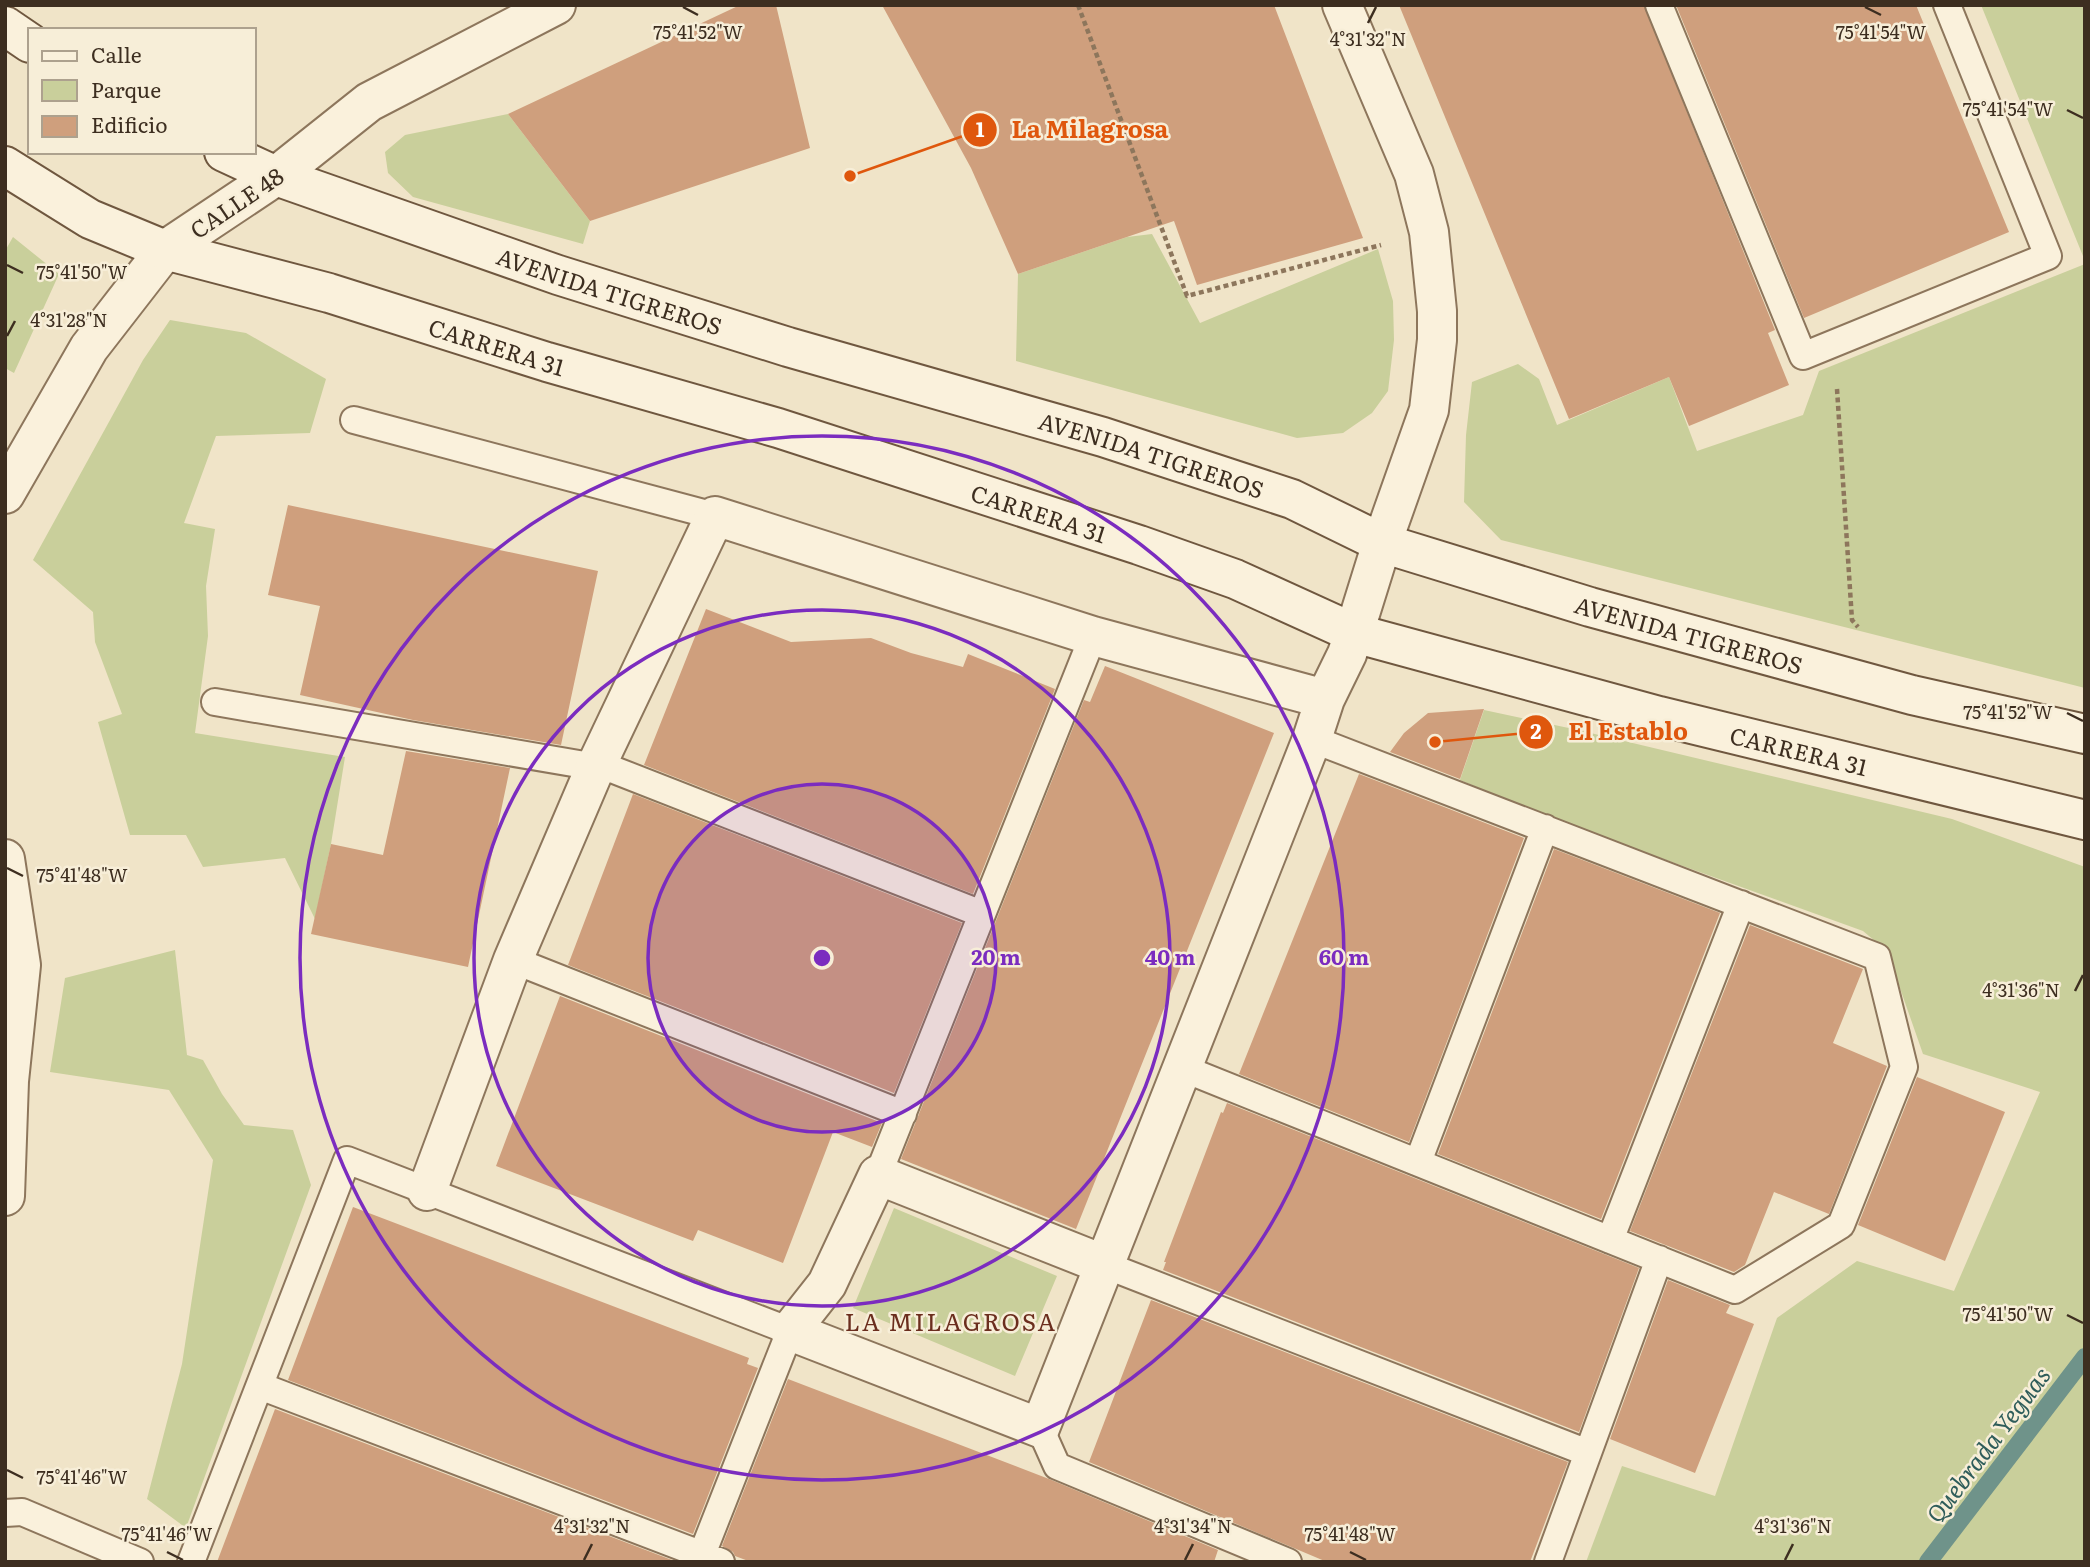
<svg xmlns="http://www.w3.org/2000/svg" width="2090" height="1567" font-family="Literata,serif">
	<style>
		.green { fill: #c9cf9b }
		.lines { fill: none; stroke-linecap: round; stroke-linejoin: round }
		.stream { stroke: #6f938a; stroke-width: 18 }
		.building { fill: #cf9f7d }
		.service-casing { stroke: #8d765c; stroke-width: 30 }
		.minor-casing { stroke: #8d765c; stroke-width: 42 }
		.tertiary-casing { stroke: #8d765c; stroke-width: 42 }
		.secondary-casing { stroke: #6f573f; stroke-width: 42 }
		.path { stroke: #8d765c; stroke-width: 4.5; stroke-dasharray: 5 3.5; stroke-linecap: butt }
		.service { stroke: #faf1dc; stroke-width: 26 }
		.minor { stroke: #faf1dc; stroke-width: 38 }
		.tertiary { stroke: #faf1dc; stroke-width: 38 }
		.secondary { stroke: #faf1dc; stroke-width: 38 }
		.ticks { fill: none; stroke: #3d2e20; stroke-width: 2.5 }
		.ring { fill: none; stroke: #7b2cbf; stroke-width: 3.5 }
		.labels { text-anchor: middle; dominant-baseline: central; stroke-width: 5; stroke-linejoin: round; paint-order: stroke }
		.street-label { font-size: 23px; fill: #3d2e20; stroke: #f7eed8 }
		.neighbourhood-label { font-size: 24px; letter-spacing: 2px; fill: #6b2e1e; stroke: #f7eed8 }
		.water-label { font-size: 24px; font-style: italic; fill: #2f5d5a; stroke: #f7eed8 }
		.ticks-label { font-size: 18px; text-anchor: middle; fill: #3d2e20; stroke: #f7eed8; stroke-width: 5; stroke-linejoin: round; paint-order: stroke }
		.centre { fill: #7b2cbf; stroke: #f7eed8; stroke-width: 3.5 }
		.ring-label { font-size: 21px; text-anchor: middle; font-weight: bold; fill: #7b2cbf; stroke: #f7eed8; stroke-width: 5; stroke-linejoin: round; paint-order: stroke }
		.leader { fill: none; stroke: #df570d; stroke-width: 2.5 }
		.callout-dot { fill: #df570d; stroke: #f7eed8; stroke-width: 2.5 }
		.mark-label { font-size: 21px; text-anchor: middle; font-weight: bold; fill: #fff }
		.callout-label { font-size: 24px; text-anchor: middle; font-weight: bold; fill: #df570d; stroke: #f7eed8; stroke-width: 5; stroke-linejoin: round; paint-order: stroke }
	</style>
	<rect width="100%" height="100%" fill="#f0e4c8"/>
	<path class="green" d="M1981,5H2085V261Z
		M508,114L590,221L583,244L413,197L388,173L385,152L405,135Z
		M1152,234L1200,323L1378,249L1393,301L1394,340L1388,391L1372,413L1343,433L1297,438L1016,361L1018,274L1127,237Z
		M13,237L59,274L14,373L5,368V251Z
		M2085,264V688L1501,540L1464,502L1466,435L1472,382L1518,364L1539,379L1557,425L1669,377L1697,451L1803,415L1819,371Z
		M170,320L246,333L326,379L310,433L216,436L184,523L215,529L206,586L208,636L195,733L345,757L331,844L315,919L285,858L203,867L186,835H130L98,722L122,714L95,642L93,612L33,560L143,360Z
		M1484,710L1578,730L1952,819L2085,867V1562H1586L1622,1466L1715,1496L1777,1318L1857,1261L1954,1291L2040,1092L1923,1054L1887,951L1863,931L1547,817L1460,780Z
		M175,950L187,1055L203,1060L222,1094L244,1125L293,1130L311,1185L186,1528L147,1499L182,1364L213,1160L169,1090L50,1072L65,978Z
		M894,1208L1057,1276L1015,1376L853,1308Z"/>
	<g class="lines">
		<path class="stream" d="M1928,1562L2085,1357"/>
	</g>
	<path class="building" d="M740,5H776L810,148L590,221L508,114Z
		M882,5H1274L1363,238L1197,285L1174,221L1018,274L971,168Z
		M1399,5H1644L1775,330L1768,333L1789,385L1689,426L1669,377L1569,419Z
		M1676,5H1916L2009,232L1804,318Z
		M288,505L598,571L561,745L413,720L300,695L320,606L268,595Z
		M706,609L791,642L871,638L911,653L963,667L968,654L1055,689L973,894L644,765Z
		M1105,666L1274,733L1076,1229L901,1159L1084,700L1090,702Z
		M1484,709L1460,779L1390,752L1404,733L1428,713Z
		M406,751L510,768L468,967L311,934L331,844L383,855Z
		M1359,774L1524,838L1409,1142L1239,1074Z
		M633,794L962,923L894,1093L568,965Z
		M1554,849L1720,913L1601,1219L1438,1154Z
		M1750,925L1863,969L1833,1043L1887,1066L1829,1214L1774,1192L1745,1265L1734,1272L1630,1231Z
		M560,996L882,1123L872,1147L833,1132L783,1263L698,1230L693,1241L496,1166Z
		M1917,1077L2005,1112L1945,1261L1858,1225Z
		M1227,1103L1639,1268L1579,1432L1163,1270L1166,1262H1164L1221,1112L1223,1113Z
		M353,1207L749,1358L747,1364L758,1368L693,1534L288,1380Z
		M1668,1280L1730,1305L1726,1313L1754,1324L1695,1473L1610,1439Z
		M1151,1300L1568,1462L1530,1562H1327L1089,1462Z
		M788,1379L1049,1479L1218,1550L1214,1562H751L735,1556L733,1552L722,1546Z
		M275,1409L672,1560L671,1562H217Z"/>
	<g class="lines">
		<defs>
			<path id="service" d="M1659,5L1803,356L2048,256L1947,5
				M354,420L715,516
				M215,702L614,770L982,914
				M513,960L903,1114
				M1182,1068L1735,1290L1841,1225L1904,1067L1877,957L1312,739
				M1418,1162L1545,828
				M878,1175L1093,636
				M1610,1240L1741,904
				M1105,1265L1588,1453
				M260,1386L721,1562
				M1040,1428L1057,1466L1288,1562
				M5,1513L22,1512L140,1562
				M191,1562L347,1160L790,1331L699,1562
				M1548,1562L1659,1259"/>
			<path id="minor" d="M276,176L369,102L556,5
				M5,859L21,965L9,1081L5,1196
				M427,1191L513,960L596,766L715,516L1093,636L1325,699
				M1105,1265L878,1175L827,1284L790,1331L1040,1428L1312,739L1325,699L1347,654L1354,633L1382,543L1429,410L1437,340V311L1429,232L1414,174L1342,5"/>
			<path id="tertiary" d="M5,494L89,348L165,250L276,176"/>
			<g id="secondary">
				<path d="M5,26L30,43"/>
				<path id="s1" d="M224,152L276,176L558,275L788,347L1103,437L1292,499L1382,543L1590,607L1912,695L2085,734"/>
				<path id="s2" d="M5,166L90,219L165,250L329,293L547,362L778,428L1139,545L1235,579L1354,633L1659,716L2085,820"/>
			</g>
		</defs>
		<use href="#service" class="service-casing"/>
		<use href="#minor" class="minor-casing"/>
		<use href="#tertiary" class="tertiary-casing"/>
		<use href="#secondary" class="secondary-casing"/>
		<path class="path" d="M1078,5L1187,296L1381,245
			M1837,389L1852,620L1858,627"/>
		<use href="#service" class="service"/>
		<use href="#minor" class="minor"/>
		<use href="#tertiary" class="tertiary"/>
		<use href="#secondary" class="secondary"/>
	</g>
	<path class="ticks" d="M683,7L698,15M1865,7L1881,15M1368,23L1376,7M2067,110L2083,118M7,265L23,273M7,336L15,321M2067,713L2083,721M7,868L23,876M2075,991L2083,975M2067,1315L2083,1323M7,1470L23,1478M167,1552L183,1560M1350,1552L1366,1560M584,1560L592,1544M1185,1560L1193,1544M1785,1560L1793,1544"/>
	<circle cx="822" cy="958" r="174" fill="#7b2cbf" fill-opacity=".12"/>
	<g class="ring">
		<circle cx="822" cy="958" r="174"/>
		<circle cx="822" cy="958" r="348"/>
		<circle cx="822" cy="958" r="522"/>
	</g>
	<g class="labels">
		<g class="street-label">
			<text transform="translate(236 202) rotate(-34)">CALLE 48</text>
			<text stroke="none"><textPath href="#s1" startOffset="410">AVENIDA TIGREROS</textPath></text>
			<text stroke="none"><textPath href="#s2" startOffset="527">CARRERA 31</textPath></text>
			<text stroke="none"><textPath href="#s1" startOffset="976">AVENIDA TIGREROS</textPath></text>
			<text stroke="none"><textPath href="#s2" startOffset="1094">CARRERA 31</textPath></text>
			<text stroke="none"><textPath href="#s1" startOffset="1544">AVENIDA TIGREROS</textPath></text>
			<text stroke="none"><textPath href="#s2" startOffset="1892">CARRERA 31</textPath></text>
		</g>
		<g class="neighbourhood-label">
			<text x="951" y="1320">LA MILAGROSA</text>
		</g>
		<g class="water-label">
			<text transform="translate(1987 1444) rotate(-53)">Quebrada Yeguas</text>
		</g>
	</g>
	<g class="ticks-label">
		<text x="698" y="39">75°41'52"W</text>
		<text x="1881" y="39">75°41'54"W</text>
		<text x="1368" y="46">4°31'32"N</text>
		<text x="2008" y="116">75°41'54"W</text>
		<text x="82" y="279">75°41'50"W</text>
		<text x="69" y="327">4°31'28"N</text>
		<text x="2008" y="719">75°41'52"W</text>
		<text x="82" y="882">75°41'48"W</text>
		<text x="2021" y="997">4°31'36"N</text>
		<text x="2008" y="1321">75°41'50"W</text>
		<text x="82" y="1484">75°41'46"W</text>
		<text x="592" y="1533">4°31'32"N</text>
		<text x="1193" y="1533">4°31'34"N</text>
		<text x="1793" y="1533">4°31'36"N</text>
		<text x="167" y="1541">75°41'46"W</text>
		<text x="1350" y="1541">75°41'48"W</text>
	</g>
	<circle cx="822" cy="958" r="10" class="centre"/>
	<g class="ring-label">
		<text x="996" y="965">20 m</text>
		<text x="1170" y="965">40 m</text>
		<text x="1344" y="965">60 m</text>
	</g>
	<path class="leader" d="M850 176L980 130M1435 742L1536 732"/>
	<g class="callout-dot">
		<circle cx="850" cy="176" r="7"/>
		<circle cx="1435" cy="742" r="7"/>
		<circle cx="980" cy="130" r="18"/>
		<circle cx="1536" cy="732" r="18"/>
	</g>
	<g class="mark-label">
		<text x="980" y="137">1</text>
		<text x="1536" y="739">2</text>
	</g>
	<g class="callout-label">
		<text x="1090" y="138">La Milagrosa</text>
		<text x="1628" y="740">El Establo</text>
	</g>
	<rect width="2090" height="1567" fill="none" stroke="#3d2e20" stroke-width="14"/>
	<rect x="28" y="28" width="228" height="126" fill="#f7eed8" stroke="#ada18e" stroke-width="2"/>
	<rect x="42" y="51" width="35" height="10" fill="#faf1dc" stroke="#ada18e" stroke-width="2"/>
	<text x="91" y="63" font-size="21" fill="#3d2e20">Calle</text>
	<rect x="42" y="80" width="35" height="21" fill="#c9cf9b" stroke="#ada18e" stroke-width="2"/>
	<text x="91" y="98" font-size="21" fill="#3d2e20">Parque</text>
	<rect x="42" y="116" width="35" height="21" fill="#cf9f7d" stroke="#ada18e" stroke-width="2"/>
	<text x="91" y="133" font-size="21" fill="#3d2e20">Edificio</text>
</svg>
